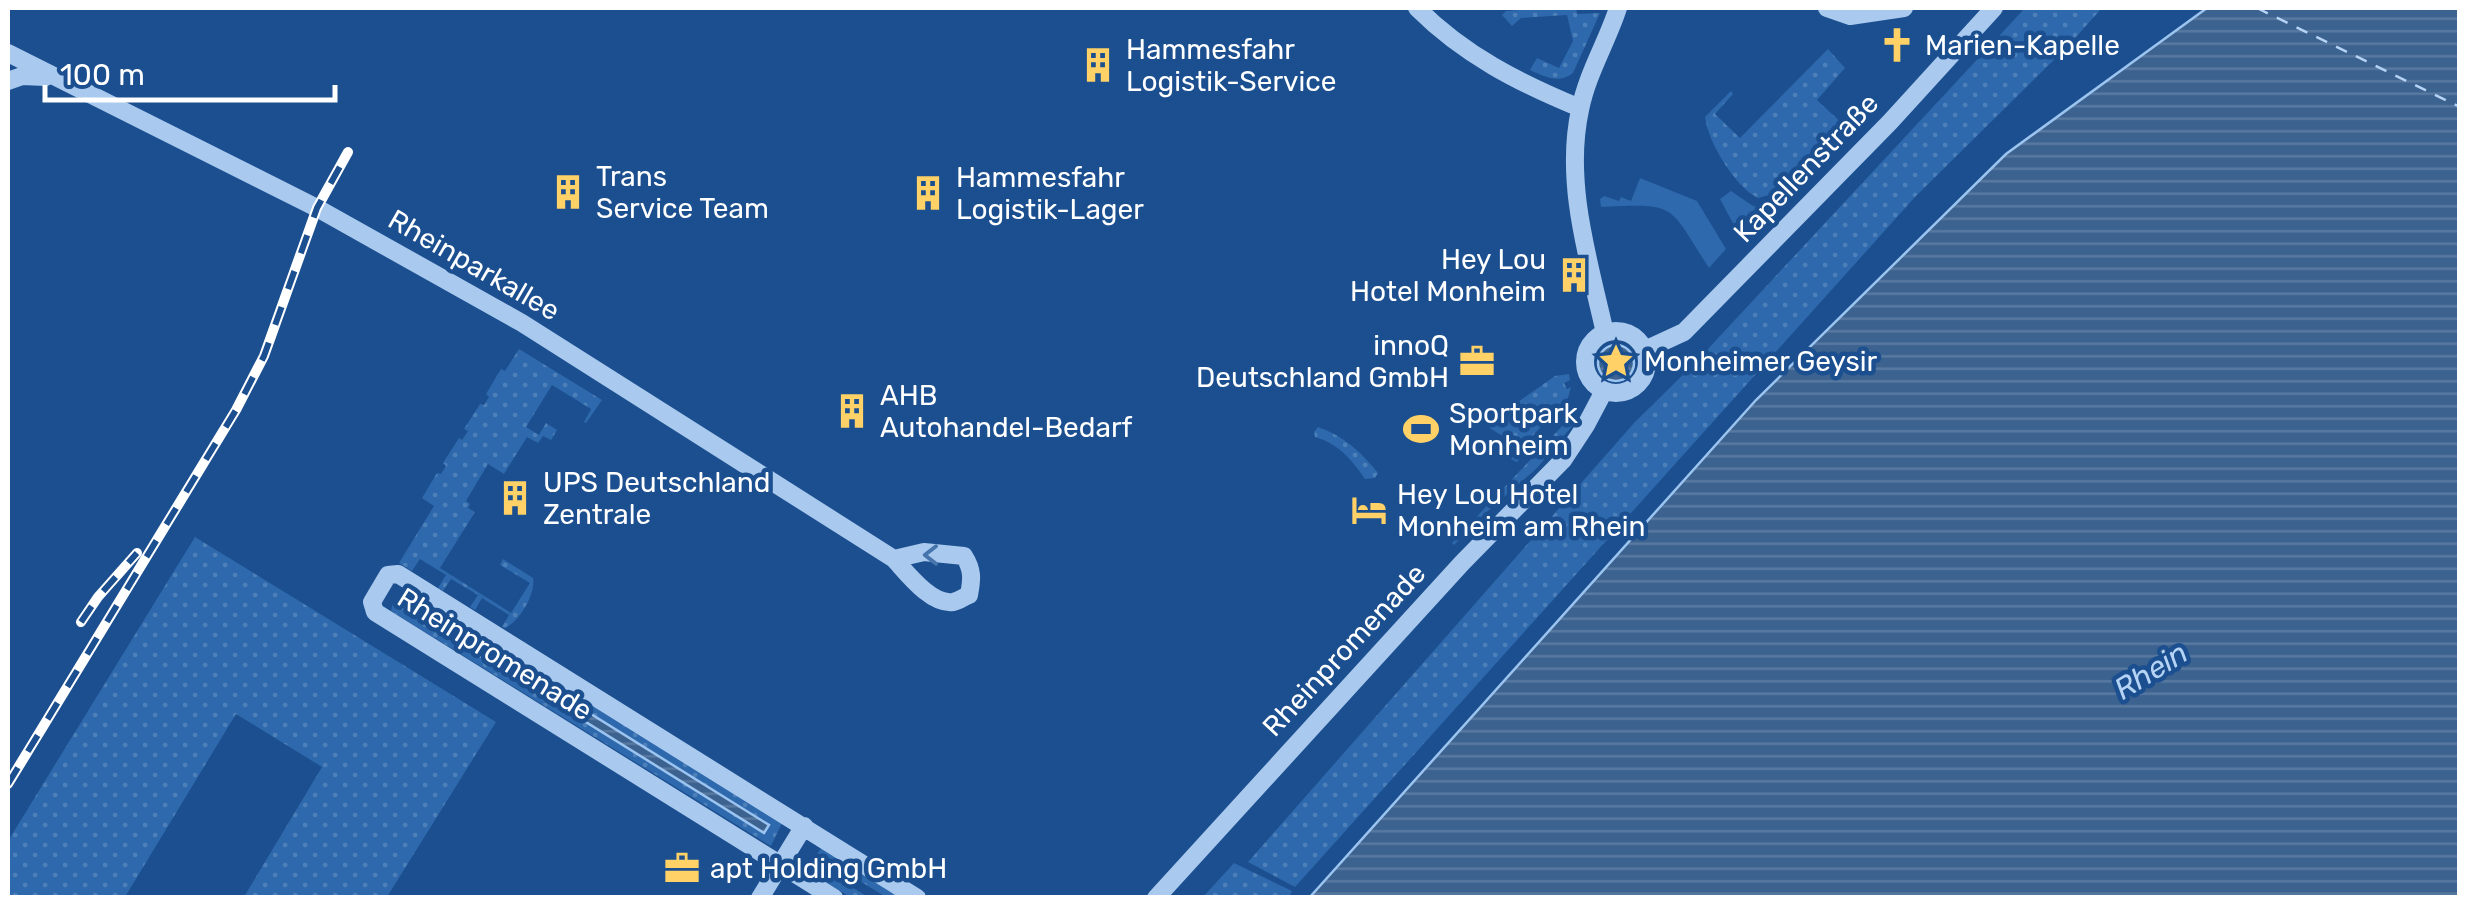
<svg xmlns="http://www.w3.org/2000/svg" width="2467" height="905" font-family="Rubik,sans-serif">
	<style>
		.grass { fill: url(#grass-dots) }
		.green { fill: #2e69ad }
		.water { fill: url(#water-rules); stroke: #9cc4f0; stroke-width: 2.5 }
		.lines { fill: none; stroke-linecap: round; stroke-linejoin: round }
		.ferry { stroke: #b5d3f5; stroke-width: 2.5; stroke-dasharray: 12 10; stroke-linecap: butt }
		.minor { stroke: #a9c9ee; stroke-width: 18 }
		.rail-casing { stroke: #fff; stroke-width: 10 }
		.rail { stroke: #1b4f8f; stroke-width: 6; stroke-dasharray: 19; stroke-linecap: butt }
		.oneway { stroke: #4674ac }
		.labels { text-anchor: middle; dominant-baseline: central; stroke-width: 9; stroke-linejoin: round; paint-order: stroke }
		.poi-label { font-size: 28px; fill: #fff; stroke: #1b4f8f; text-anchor: start }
		.street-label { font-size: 28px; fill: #fff; stroke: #1b4f8f }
		.water-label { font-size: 30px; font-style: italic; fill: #b5d3f5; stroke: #1b4f8f }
	</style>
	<defs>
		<pattern id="grass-dots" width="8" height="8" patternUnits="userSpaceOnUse" patternTransform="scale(2.5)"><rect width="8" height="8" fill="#2e69ad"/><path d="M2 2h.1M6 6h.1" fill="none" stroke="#4d80b9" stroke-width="1.8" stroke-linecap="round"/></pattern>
		<pattern id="water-rules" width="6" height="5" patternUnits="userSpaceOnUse" patternTransform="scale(2.5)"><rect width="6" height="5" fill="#3c6290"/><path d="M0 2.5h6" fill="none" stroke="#597aa1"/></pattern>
	</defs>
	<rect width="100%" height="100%" fill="#1b4f8f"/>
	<path class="grass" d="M1547,8H1576L1577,14L1600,13L1573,73C1558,84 1546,77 1530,70L1537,58L1559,68L1573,41L1567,15L1521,18L1512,26L1502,15L1506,11Z
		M2025,8H2102L2067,47L1915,197L1295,887L1248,862L1634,423L1693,365Z
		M1828,49L1845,68L1817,100L1848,129L1794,182L1780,192L1758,198C1735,187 1708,142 1705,117L1731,91L1733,94L1715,114L1740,138Z
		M519,349L602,400L586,423L584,422L591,409L552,385L526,427L539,435L546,423L557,430L551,440L543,436L538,443L527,437L504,474L488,464L466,501L470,504L468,508L475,512L440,568L511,613L530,583L500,565L503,559L533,578C536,594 519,622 505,628L502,627L509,615L482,598L475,610L470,607L478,595L451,579L443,591L438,588L446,575L420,559L412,571L399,563L434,506L422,498L437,473L441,474L446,466L443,463L459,438L462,440L468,431L464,429L480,404L484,405L489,397L486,394L501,369L505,371Z
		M1569,374L1570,380L1564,383L1567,389L1571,387L1565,409L1559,406L1531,438L1535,443L1517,462L1496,452L1504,437L1485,425L1555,376Z
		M1570,423L1573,425L1537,468L1481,517L1454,545L1452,543L1564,424Z
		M1318,427C1344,436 1361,452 1378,473L1375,478L1365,479C1352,460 1339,444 1315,437L1314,432Z
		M195,537L496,722L387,897H244L322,767L236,714L125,897H8V841Z
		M405,587L782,823L771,846L391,611L393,603L403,608L764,833L769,826L408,600L400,594Z
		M822,847L903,897H886L824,859L820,867L868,897H850L809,872L807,868Z
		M1234,863L1292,891L1289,897H1203Z"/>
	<path class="green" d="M1640,178L1697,201L1726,249L1709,268C1668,205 1679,203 1601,207L1600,199L1604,196L1619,201L1621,197L1631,201Z
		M1731,191L1753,206H1768L1769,213L1758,225L1735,227L1720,199Z"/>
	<path class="water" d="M2207,8H2459V897H1310L1756,400L2006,154Z
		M1598 363a18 18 0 1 1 36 0a18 18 0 1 1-36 0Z
		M408,600L769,825L764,833L403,608Z"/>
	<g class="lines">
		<path class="ferry" d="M2257,8L2460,107"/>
		<path class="minor" d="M1417,8C1464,55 1519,83 1580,108
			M1827,8L1850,16L1904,8
			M8,53L317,208L522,323L894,559C907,573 931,605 953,602C959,601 963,597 969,595C972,579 973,570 964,556L924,552L894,559
			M8,81L22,76L46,77
			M1585 362a31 31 0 1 1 62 0a31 31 0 1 1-62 0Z
			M1605,333C1589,261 1564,183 1580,110C1587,74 1607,42 1618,8
			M1645,350L1684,332L1890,122L1994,8
			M760,898L804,826
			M834,898L375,612L372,602L388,575L398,574L917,898
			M1156,898L1462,563L1563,460L1586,425L1604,391"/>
		<defs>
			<path id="rail" d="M81,622L98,597L137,553
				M8,784L236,410L264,356L317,208L348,152"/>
		</defs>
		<use href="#rail" class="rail-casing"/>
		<use href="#rail" class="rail"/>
	</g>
	<defs><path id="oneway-chevron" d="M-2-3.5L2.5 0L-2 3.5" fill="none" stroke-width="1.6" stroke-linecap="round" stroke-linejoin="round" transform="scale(2.5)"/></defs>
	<use class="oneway" href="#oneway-chevron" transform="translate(931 555) rotate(180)"/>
	<defs>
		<symbol id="church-bare" viewBox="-9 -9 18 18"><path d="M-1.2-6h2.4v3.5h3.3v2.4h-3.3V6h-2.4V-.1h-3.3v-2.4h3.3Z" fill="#ffd166" stroke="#1b4f8f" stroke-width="2.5" paint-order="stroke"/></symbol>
		<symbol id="building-bare" viewBox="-9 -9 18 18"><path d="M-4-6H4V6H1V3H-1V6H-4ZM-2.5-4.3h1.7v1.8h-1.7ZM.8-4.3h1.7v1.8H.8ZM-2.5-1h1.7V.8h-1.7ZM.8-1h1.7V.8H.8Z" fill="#ffd166" stroke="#1b4f8f" stroke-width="2.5" paint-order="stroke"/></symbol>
		<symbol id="office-bare" viewBox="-9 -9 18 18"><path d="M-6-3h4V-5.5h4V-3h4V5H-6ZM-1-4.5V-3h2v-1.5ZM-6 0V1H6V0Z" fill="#ffd166" stroke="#1b4f8f" stroke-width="2.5" paint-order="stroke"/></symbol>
		<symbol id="sight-bare" viewBox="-9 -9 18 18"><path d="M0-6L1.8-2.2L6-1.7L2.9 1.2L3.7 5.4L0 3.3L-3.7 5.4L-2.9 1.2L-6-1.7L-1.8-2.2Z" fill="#ffd166" stroke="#1b4f8f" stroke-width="2.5" paint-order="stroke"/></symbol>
		<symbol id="stadium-bare" viewBox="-9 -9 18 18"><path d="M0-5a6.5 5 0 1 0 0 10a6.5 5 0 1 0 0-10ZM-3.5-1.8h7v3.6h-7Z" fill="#ffd166" stroke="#1b4f8f" stroke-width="2.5" paint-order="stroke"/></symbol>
		<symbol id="hotel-bare" viewBox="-9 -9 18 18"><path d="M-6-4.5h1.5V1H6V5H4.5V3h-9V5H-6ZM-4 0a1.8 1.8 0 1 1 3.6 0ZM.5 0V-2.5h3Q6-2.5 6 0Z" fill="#ffd166" stroke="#1b4f8f" stroke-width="2.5" paint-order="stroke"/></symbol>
	</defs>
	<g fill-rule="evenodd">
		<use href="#church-bare" x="1872" y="20" width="50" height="50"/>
		<use href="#building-bare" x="1073" y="40" width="50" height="50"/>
		<use href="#building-bare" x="543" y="167" width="50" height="50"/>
		<use href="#building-bare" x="903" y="168" width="50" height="50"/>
		<use href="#building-bare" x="1549" y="250" width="50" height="50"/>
		<use href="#office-bare" x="1452" y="336" width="50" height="50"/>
		<use href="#sight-bare" x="1591" y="336" width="50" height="50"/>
		<use href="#building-bare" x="827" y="386" width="50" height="50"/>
		<use href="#stadium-bare" x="1396" y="404" width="50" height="50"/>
		<use href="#building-bare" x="490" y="473" width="50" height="50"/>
		<use href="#hotel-bare" x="1344" y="485" width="50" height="50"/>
		<use href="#office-bare" x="657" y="843" width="50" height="50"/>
	</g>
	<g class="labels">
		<g class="poi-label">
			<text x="1925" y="45">Marien-Kapelle</text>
			<text x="1126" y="49">Hammesfahr<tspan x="1126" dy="32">Logistik-Service</tspan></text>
			<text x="596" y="176">Trans<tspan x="596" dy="32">Service Team</tspan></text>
			<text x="956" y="177">Hammesfahr<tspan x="956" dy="32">Logistik-Lager</tspan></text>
			<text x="1546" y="259" text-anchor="end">Hey Lou<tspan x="1546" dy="32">Hotel Monheim</tspan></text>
			<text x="1449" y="345" text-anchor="end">innoQ<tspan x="1449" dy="32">Deutschland GmbH</tspan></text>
			<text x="1644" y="361">Monheimer Geysir</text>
			<text x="880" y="395">AHB<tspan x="880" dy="32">Autohandel-Bedarf</tspan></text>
			<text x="1449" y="413">Sportpark<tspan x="1449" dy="32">Monheim</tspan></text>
			<text x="543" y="482">UPS Deutschland<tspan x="543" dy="32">Zentrale</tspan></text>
			<text x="1397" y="494">Hey Lou Hotel<tspan x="1397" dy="32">Monheim am Rhein</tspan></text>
			<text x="710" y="868">apt Holding GmbH</text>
		</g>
		<g class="street-label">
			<text transform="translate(1806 168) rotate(-46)">Kapellenstraße</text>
			<text transform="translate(474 265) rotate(30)">Rheinparkallee</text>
			<text transform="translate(1344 650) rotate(-47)">Rheinpromenade</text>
			<text transform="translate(495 654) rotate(32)">Rheinpromenade</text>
		</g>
		<g class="water-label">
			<text transform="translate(2151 671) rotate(-32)">Rhein</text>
		</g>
	</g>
	<rect width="2467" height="905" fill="none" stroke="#ffffff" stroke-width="20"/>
	<path d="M45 85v15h290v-15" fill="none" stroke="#ffffff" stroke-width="5"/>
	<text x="60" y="85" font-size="30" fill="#ffffff" stroke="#1b4f8f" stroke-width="8" paint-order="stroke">100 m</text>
</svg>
